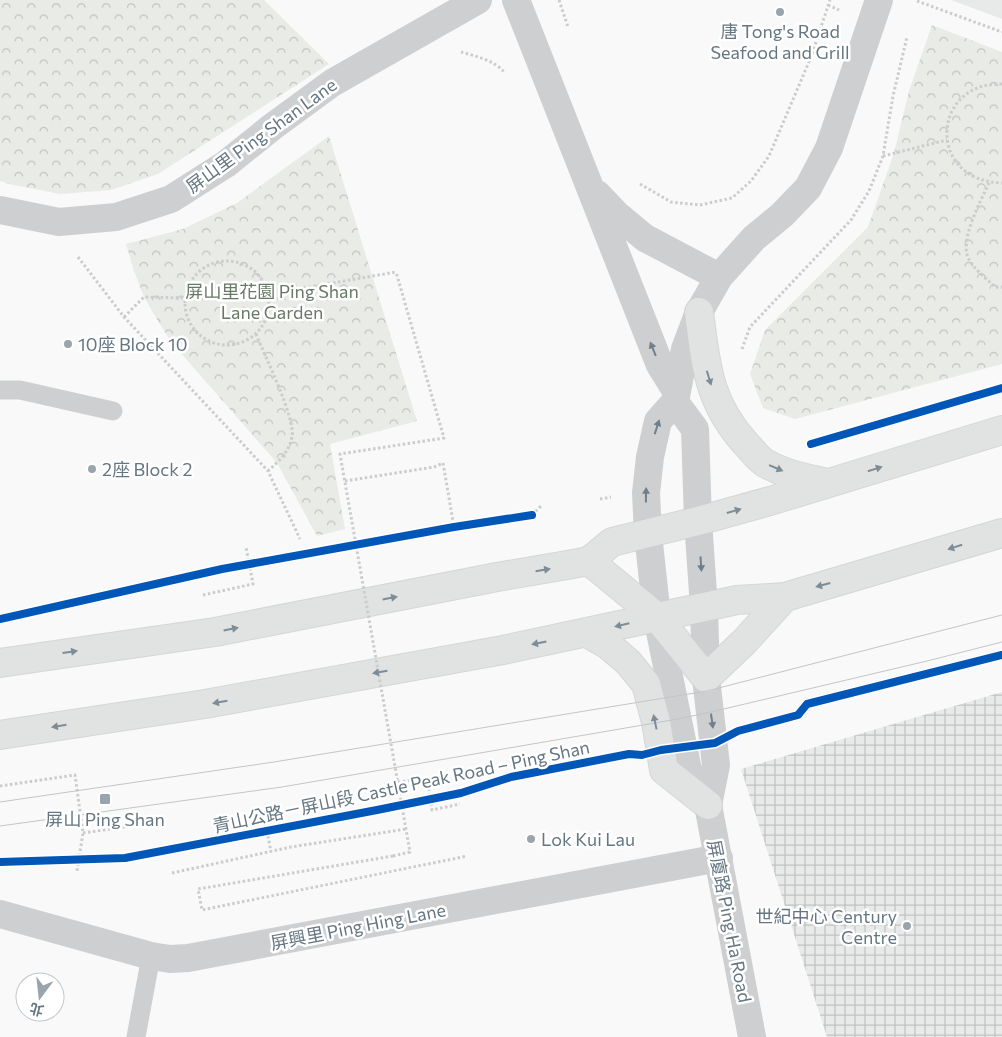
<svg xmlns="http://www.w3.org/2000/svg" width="1002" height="1037" font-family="Commissioner,'Noto Sans TC',sans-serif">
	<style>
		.built { fill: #e8e9e9 }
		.industrial { fill: url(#industrial-grid) }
		.forest { fill: url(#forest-crowns) }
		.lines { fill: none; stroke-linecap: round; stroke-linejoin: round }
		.primary-casing { stroke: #d5d6d7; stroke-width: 30 }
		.path { stroke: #cbcccd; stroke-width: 3; stroke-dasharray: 2.5 2.5; stroke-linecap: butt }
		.service { stroke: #cecfd0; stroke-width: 19 }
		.minor { stroke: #cecfd0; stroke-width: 28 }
		.tertiary { stroke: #cecfd0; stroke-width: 28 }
		.primary { stroke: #e1e2e2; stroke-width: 28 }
		.tram { stroke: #c3c5c6; stroke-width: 1 }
		.path-bridge { stroke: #cbcccd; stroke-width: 3; stroke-dasharray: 2.5 2.5; stroke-linecap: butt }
		.cycleway-casing { stroke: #fff; stroke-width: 11 }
		.cycleway { stroke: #0057b8; stroke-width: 8 }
		.oneway { fill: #707f8b }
		.oneway2 { fill: #7e8c96 }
		.poi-dot { fill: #99a4ac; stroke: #fff; stroke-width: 2 }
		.labels { text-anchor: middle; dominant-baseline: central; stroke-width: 5; stroke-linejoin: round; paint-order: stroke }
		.poi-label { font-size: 18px; fill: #657683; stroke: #fff; text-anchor: start }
		.street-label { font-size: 18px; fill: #657683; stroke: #fff }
		.park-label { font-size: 18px; fill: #687a64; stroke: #fff }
	</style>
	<defs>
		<pattern id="industrial-grid" width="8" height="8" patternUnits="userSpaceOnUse" patternTransform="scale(1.25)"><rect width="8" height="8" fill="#e8e9e9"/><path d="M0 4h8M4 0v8" fill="none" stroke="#c0c1c2"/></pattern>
		<pattern id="forest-crowns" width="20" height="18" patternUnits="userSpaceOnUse" patternTransform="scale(1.25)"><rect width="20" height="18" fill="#e8ebe6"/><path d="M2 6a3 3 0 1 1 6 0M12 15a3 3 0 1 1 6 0" fill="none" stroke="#c0c3c0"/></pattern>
	</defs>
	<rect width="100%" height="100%" fill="#f9f9f9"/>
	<path class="built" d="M951,0H1002V19Z"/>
	<path class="industrial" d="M1002,692V1037H827L741,769Z"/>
	<path class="forest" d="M0,0H264L329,64L158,174L111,190L60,194L9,184L0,181Z
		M932,25L1002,52V364L795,419L763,408L750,374L765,330L868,227L894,153L909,91Z
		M329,136L417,421L330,444L345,529L317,536L277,463L172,343L158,321L144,297L134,271L126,244L183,229L237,203Z"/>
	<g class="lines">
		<defs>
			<path id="primary" d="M699,312C706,366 708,402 746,444C752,450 758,459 765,463C784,474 806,478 827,483
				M589,561L657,617L706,678L744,642L785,597
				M587,633L608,645L628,662L646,684L656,722L664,770L708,805
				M0,663L215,632L497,577L573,564L589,561L612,542L698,521L770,501L1002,430
				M0,735L205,704L503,650L737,600L785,597L1002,533"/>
		</defs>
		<use href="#primary" class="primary-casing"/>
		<path class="path" d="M559,0L568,27
			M917,1L1002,32
			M828,5L839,10
			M461,52C475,56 494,60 504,72
			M1002,84C931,82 926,181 1002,183
			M883,156L947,140
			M989,183C981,201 957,243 970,261C976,271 987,279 995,287H1002
			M640,184L671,202L700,205L732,198L751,181L769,156L811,57L830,0
			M78,257L124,317L268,471L300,539
			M185 303a42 42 0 1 1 84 0a42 42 0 1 1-84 0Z
			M269,294L396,272
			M124,317L144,297L184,298
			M256,334C264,354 296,419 292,437C289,452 279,461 268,471
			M742,349L750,327L851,220L869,191L883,156L893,96L907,37
			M345,481L434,467L443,463L454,527
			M600,499L611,497
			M532,515L542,505
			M203,595L253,584L246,547
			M798,715L807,704
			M393,783L427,778L432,810L460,804
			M0,786L75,775L83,833L77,871
			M267,831L271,852
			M83,833L151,823
			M393,856L198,889L202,910L467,856
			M172,873L291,847L406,829"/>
		<path class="service" d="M0,390H20L113,411
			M136,1037L151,956"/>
		<path class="minor" d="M516,0L660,365L676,391
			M597,194L616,214L645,238L719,277
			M0,210L59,222L116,217L171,199L226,164L272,127L332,83L478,0
			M675,402L695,429L698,521
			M648,534L646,493L650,457L658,421L675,402L685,349L699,312L719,277L754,238L782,215L808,188L829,148L879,0
			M0,914L151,956L170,959L188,958L719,858"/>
		<path class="tertiary" d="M698,521L704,607L706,678L716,765L708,805
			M648,534L657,617L688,770L708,805L752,1037"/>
		<use href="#primary" class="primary"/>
		<path class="tram" d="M0,802L274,762L707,691L1002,615
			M0,826L282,787L678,719L711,712L927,661L1002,642"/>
		<path class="path-bridge" d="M393,856L410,852L340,454L444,438L396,272"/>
		<defs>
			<path id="cycleway" d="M811,444L1002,388
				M0,619L222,569L454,527L532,515
				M0,862L125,858L377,810L461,793L511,777L629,754L642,755L661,750L715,743L738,731L798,715L807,704L1002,655"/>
		</defs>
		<use href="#cycleway" class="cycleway-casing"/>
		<use href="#cycleway" class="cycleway"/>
	</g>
	<defs><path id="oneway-solid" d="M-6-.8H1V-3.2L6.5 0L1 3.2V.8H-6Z" transform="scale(1.25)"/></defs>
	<g class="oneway">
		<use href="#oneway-solid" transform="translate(653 349) rotate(-112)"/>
		<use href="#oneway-solid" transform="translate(657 427) rotate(-72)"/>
		<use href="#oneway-solid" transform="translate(646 495) rotate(-89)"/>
		<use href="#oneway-solid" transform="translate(701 564) rotate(86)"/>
		<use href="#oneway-solid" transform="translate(712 721) rotate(82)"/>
	</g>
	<g class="oneway2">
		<use href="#oneway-solid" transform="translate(709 378) rotate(73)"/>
		<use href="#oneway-solid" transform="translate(776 468) rotate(23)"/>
		<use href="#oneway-solid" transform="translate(875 469) rotate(-17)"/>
		<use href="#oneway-solid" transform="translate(734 511) rotate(-16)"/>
		<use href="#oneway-solid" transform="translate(955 547) rotate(163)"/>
		<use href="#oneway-solid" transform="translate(543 570) rotate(-9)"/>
		<use href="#oneway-solid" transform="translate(823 585) rotate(165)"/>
		<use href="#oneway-solid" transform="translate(390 598) rotate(-11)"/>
		<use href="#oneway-solid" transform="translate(622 625) rotate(167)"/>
		<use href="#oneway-solid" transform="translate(231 629) rotate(-11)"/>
		<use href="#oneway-solid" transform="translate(539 643) rotate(169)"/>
		<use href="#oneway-solid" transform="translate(70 652) rotate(-8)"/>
		<use href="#oneway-solid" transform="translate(380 672) rotate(170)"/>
		<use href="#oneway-solid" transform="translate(220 702) rotate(170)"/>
		<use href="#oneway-solid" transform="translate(655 722) rotate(-102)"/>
		<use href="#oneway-solid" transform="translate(59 726) rotate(171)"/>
	</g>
	<g class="poi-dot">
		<circle cx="780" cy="12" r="5"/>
		<circle cx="68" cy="344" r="5"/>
		<circle cx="92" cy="469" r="5"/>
		<rect x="99" y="793" width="12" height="12" rx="2.5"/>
		<circle cx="531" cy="839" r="5"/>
		<circle cx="907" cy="926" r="5"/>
	</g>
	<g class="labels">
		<g class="poi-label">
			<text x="780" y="31" text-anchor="middle">唐 Tong's Road<tspan x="780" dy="21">Seafood and Grill</tspan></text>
			<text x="78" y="344">10座 Block 10</text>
			<text x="102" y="469">2座 Block 2</text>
			<text x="105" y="819" text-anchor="middle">屏山 Ping Shan</text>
			<text x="541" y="839">Lok Kui Lau</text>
			<text x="897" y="916" text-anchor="end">世紀中心 Century<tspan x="897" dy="21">Centre</tspan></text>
		</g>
		<g class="street-label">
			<text transform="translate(261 135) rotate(-36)">屏山里 Ping Shan Lane</text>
			<text transform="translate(401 786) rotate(-12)">青山公路－屏山段 Castle Peak Road – Ping Shan</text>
			<text transform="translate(730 921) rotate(79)">屏廈路 Ping Ha Road</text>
			<text transform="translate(358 926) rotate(-11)">屏興里 Ping Hing Lane</text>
		</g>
		<g class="park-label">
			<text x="272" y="291">屏山里花園 Ping Shan<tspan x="272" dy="21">Lane Garden</tspan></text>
		</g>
	</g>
	<g transform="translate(40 997) rotate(195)"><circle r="24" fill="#ffffff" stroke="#c1c8cd"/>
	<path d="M0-4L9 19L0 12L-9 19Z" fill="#99a4ac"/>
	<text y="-8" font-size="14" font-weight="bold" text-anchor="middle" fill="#657683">北</text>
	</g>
</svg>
